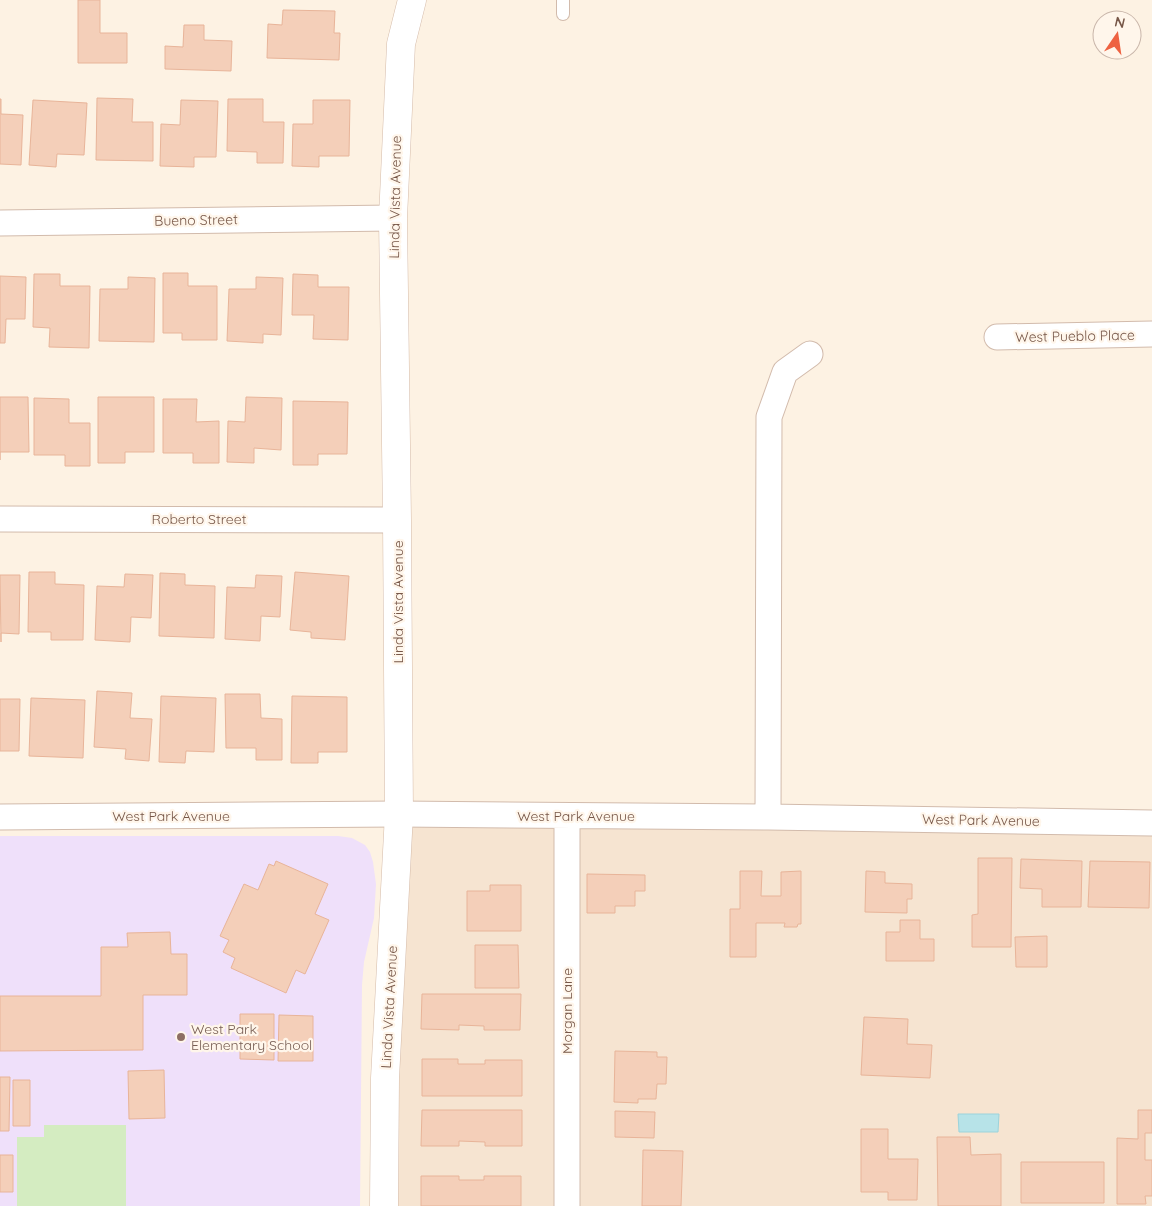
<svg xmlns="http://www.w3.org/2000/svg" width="1152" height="1206" font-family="Quicksand,sans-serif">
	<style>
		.residential { fill: #f6e4d1 }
		.education { fill: #efe0fa }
		.green { fill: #d4ecc1 }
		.water { fill: #b7e3e8; stroke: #9cd3db }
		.building { fill: #f4cfb9; stroke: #e8b499 }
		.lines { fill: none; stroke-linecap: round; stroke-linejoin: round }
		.lane-casing { stroke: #d2bbac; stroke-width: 14 }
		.street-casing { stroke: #d2bbac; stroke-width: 27 }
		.secondary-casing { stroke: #d5bba9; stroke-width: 29 }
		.lane { stroke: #fff; stroke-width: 12 }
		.street { stroke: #fff; stroke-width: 25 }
		.secondary { stroke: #fff; stroke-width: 28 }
		.education-dot { fill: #8d6e63; stroke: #fff6eb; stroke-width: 2 }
		.labels { text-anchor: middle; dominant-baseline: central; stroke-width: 4.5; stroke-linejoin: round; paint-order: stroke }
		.street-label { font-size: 14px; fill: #775748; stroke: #fff6eb }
		.education-label { font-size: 14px; fill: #785e54; stroke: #fff6eb; text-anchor: start }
	</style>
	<rect width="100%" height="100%" fill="#fdf2e3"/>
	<path class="residential" d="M399,814L1152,823V1206H384Z"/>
	<path class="education" d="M0,836H338L352,838L365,845L370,852L373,862L376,884L374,918L364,962L362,985L360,1206H0Z"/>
	<path class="green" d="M44,1125H126V1206H17V1137H44Z"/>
	<path class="water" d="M958,1114H999L998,1132H959Z"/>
	<path class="building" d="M78,0H100V33H127V63H78Z
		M283,10L335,11L334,33H340L339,60L267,58L268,24L282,25Z
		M184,25H204V40L232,41L231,71L165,69V46L183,47Z
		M97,98L133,99L132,122H153V161L96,160Z
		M0,99H1V114L23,115L21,165L0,164Z
		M228,99H263V122H284L283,163H257V152L227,151Z
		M33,100L87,103L84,155L57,154L56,167L29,165Z
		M181,100L218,101L216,157H194V167L160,166L161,124L180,125Z
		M313,100H350L349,156H319V167L292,166L293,124H313Z
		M163,273H188V286H217V340H182V333H163Z
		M34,274H60V286H90L89,348L49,347L50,328L33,327Z
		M293,274L318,275V287H349L348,340L313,339L314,315H292Z
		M0,276L26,277L25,319H6L5,343H0Z
		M128,277L155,278L154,342L99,341L100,289H128Z
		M256,277L283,278L281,335L263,334V343L227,341L229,289H256Z
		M0,397H28L29,452H0V460Z
		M98,397H154V452H125V463H98Z
		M246,397L282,398L281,450L254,448V463L227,462L228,421L245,422Z
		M34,398L69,399V423H90V466H65V455H34Z
		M163,399H197L196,422L219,421V463H193V453H163Z
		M293,401L348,402L347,454H318V465H293Z
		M29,572H55V584L84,585L83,640H51V632H28Z
		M295,572L349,576L345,640L311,638V632L290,630Z
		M160,573L185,574V585L215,586L214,638L159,636Z
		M125,574L153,575L151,618L131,617L130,642L95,640L97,586L124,587Z
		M0,575H20L19,634L1,633V642Z
		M256,575L282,576L280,617L261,616L260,641L225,639L227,587L255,588Z
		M97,691L132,693L130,718L152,719L149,761L125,759L126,749L94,747Z
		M225,694H260L261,718L282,719V760H256V748H226Z
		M161,696L216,698L214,752L186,751L185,763L159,762Z
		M292,696L347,697V752H318V763H291Z
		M31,698L85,700L83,758L29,756Z
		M0,699H20L19,751H0Z
		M978,858H1012L1011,947H972V915L978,914Z
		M1021,859L1082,861L1081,907H1042V889L1020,888Z
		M276,861L328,884L315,914L329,920L305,974L296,970L286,993L231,968L235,958L223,952L229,940L220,936L244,884L258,890L269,864L274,866Z
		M1090,861L1150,862L1149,908L1088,907Z
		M740,871H762L761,896H781V872L801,871V924H798L797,927H784L785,923H756V957H730V909H740Z
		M866,871L885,872V883L912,884V899H907V913L865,912Z
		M587,874L645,875V891H635V906H615V913H587Z
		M490,885H521V931H467V891H490Z
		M900,920H920V939H934V961H886V932H900Z
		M170,932L171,954H187V995H143V1050L0,1051V996H101V947H128L127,933Z
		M1047,936V967H1016L1015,937Z
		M475,945H518L519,988H475Z
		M422,994H521L520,1030H484V1026L459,1025V1030L421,1029Z
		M240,1014H274V1060L240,1059Z
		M279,1015L313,1016V1061H278Z
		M864,1017L908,1019L907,1044L932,1045L930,1078L861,1075Z
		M615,1051L657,1052V1057H667L666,1084H657L656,1099H638V1103L614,1102Z
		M422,1059H458V1064H485V1060H522V1096H422Z
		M164,1070L165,1118L129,1119L128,1071Z
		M0,1077H10L9,1131H0Z
		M13,1080H30V1126H13Z
		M422,1110H522V1146H485V1142L459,1141V1146H421Z
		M1138,1110H1152V1133H1145V1160H1152V1196H1145L1146,1204H1117V1138L1138,1139Z
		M615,1111L655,1112L654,1138L615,1137Z
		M861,1129H888V1159H918L917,1200H888V1192H861Z
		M937,1137H970L971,1155L1001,1154V1206H938Z
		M643,1150L683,1151L681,1206H642Z
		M0,1155H13V1192H0Z
		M1021,1162H1104V1203H1021Z
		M421,1176H459V1180H484V1176H521V1206H421Z"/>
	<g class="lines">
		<defs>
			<path id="lane" d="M563,14V0"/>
			<path id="street" d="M0,223L393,218
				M997,337L1152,334
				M0,519L397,520
				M567,816V1206
				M0,817L399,814L768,817L1152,823
				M768,817L769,417L785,372L810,354"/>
			<path id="secondary" d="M384,1206L385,1078L399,814L397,520L393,218L401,44L412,0"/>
		</defs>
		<use href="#lane" class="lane-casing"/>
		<use href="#street" class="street-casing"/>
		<use href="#secondary" class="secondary-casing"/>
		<use href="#lane" class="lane"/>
		<use href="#street" class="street"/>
		<use href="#secondary" class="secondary"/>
	</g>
	<circle class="education-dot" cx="181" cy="1037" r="5"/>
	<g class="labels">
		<g class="street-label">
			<text transform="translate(395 197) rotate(-89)">Linda Vista Avenue</text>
			<text transform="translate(196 220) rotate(-1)">Bueno Street</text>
			<text transform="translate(1075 336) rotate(-1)">West Pueblo Place</text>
			<text x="199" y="519">Roberto Street</text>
			<text transform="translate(398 602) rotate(-90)">Linda Vista Avenue</text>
			<text x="171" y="816">West Park Avenue</text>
			<text x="576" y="816">West Park Avenue</text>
			<text transform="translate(981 820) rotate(1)">West Park Avenue</text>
			<text transform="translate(389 1007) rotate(-87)">Linda Vista Avenue</text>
			<text transform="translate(567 1011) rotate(-90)">Morgan Lane</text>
		</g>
		<g class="education-label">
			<text x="191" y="1029">West Park<tspan x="191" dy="16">Elementary School</tspan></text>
		</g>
	</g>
	<g transform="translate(1117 35) rotate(13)"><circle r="24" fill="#fff6eb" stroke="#c9b6aa"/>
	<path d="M0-4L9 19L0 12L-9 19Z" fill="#ee6241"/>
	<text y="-8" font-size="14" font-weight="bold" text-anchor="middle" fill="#775748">N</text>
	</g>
</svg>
